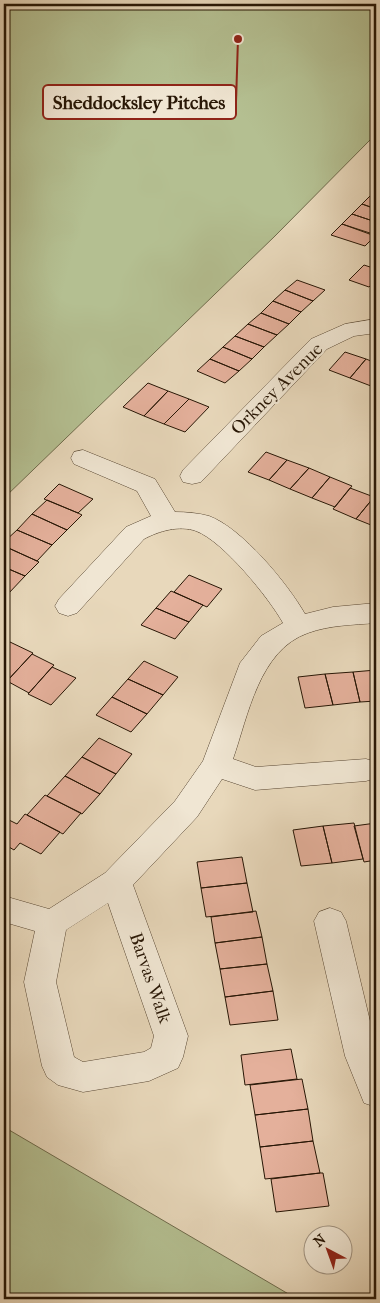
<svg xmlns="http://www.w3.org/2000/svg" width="380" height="1303" font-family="'IM FELL French Canon',serif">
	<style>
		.green { fill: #b4bf91; stroke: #6e6a4b }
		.building { fill: #e4b09b; stroke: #271605 }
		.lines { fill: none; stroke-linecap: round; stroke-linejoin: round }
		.minor-casing { stroke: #574632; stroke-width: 1 }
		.minor { fill: #f0e6d3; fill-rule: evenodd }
		.labels { text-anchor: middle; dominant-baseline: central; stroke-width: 4.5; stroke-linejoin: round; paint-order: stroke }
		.street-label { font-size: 18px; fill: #271605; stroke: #f0e6d3 }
		.leader { fill: none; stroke: #8f2418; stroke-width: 2 }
		.callout-dot { fill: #8f2418; stroke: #f0e6d3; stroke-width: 2 }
		.callout { fill: #f0e6d3; stroke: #8f2418; stroke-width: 2 }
		.callout-label { font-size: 19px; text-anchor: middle; font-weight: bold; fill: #271605 }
	</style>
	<rect width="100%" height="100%" fill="#e8d8bb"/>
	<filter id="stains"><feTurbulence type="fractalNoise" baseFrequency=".004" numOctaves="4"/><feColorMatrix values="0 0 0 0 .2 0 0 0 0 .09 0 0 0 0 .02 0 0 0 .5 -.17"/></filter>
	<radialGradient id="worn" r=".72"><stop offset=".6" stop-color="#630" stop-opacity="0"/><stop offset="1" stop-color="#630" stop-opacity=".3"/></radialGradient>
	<path class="green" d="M4,4H376V137L370,140L275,236L4,498Z
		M4,1127L297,1299H4Z"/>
	<path class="building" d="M372,194L376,196V209L362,204Z
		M362,204L376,209V222L352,214Z
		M352,214L376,222V235L342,224Z
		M342,224L375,236L365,246L331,235Z
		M364,265L376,269V280L369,287L349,280Z
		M297,280L325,290L313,301L285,290Z
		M285,290L313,301L301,312L273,301Z
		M273,301L301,312L289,324L261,313Z
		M261,313L289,324L277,335L248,324Z
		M248,324L277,335L264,347L235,336Z
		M235,336L264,347L252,359L223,347Z
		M223,347L252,359L239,371L210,359Z
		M345,352L366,359L350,378L329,370Z
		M210,359L239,371L225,383L197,371Z
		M366,359L376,363V380L371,386L350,378Z
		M148,383L168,391L144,416L123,407Z
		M168,391L189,399L164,424L144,416Z
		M189,399L209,407L185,432L164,424Z
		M266,452L287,460L269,480L248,472Z
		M287,460L309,468L290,489L269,480Z
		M309,468L330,477L312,498L290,489Z
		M330,477L352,486L335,507L312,498Z
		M59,484L93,499L78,513L44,499Z
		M350,488L374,497L356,519L333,509Z
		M374,497L376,498V527L356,519Z
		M47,500L78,513L82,515L67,530L32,514Z
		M32,514L67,530L52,545L17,530Z
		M17,530L52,545L37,561L4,546V542Z
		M4,546L37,561L39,562L25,576L4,567Z
		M4,567L25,576L8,594L4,592Z
		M189,575L222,589L207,607L174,592Z
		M171,591L203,605L189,622L156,608Z
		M156,608L189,622L175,639L141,625Z
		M10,642L33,653L8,680L4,678V649Z
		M32,654L54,665L29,693L7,681Z
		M144,661L178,677L163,695L128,679Z
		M52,667L76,678L51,705L28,694Z
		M376,670V701L360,702L353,672Z
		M353,672L360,702L333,705L325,674Z
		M325,674L333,705L305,708L298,677Z
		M128,679L163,695L147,714L112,697Z
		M112,697L147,714L131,732L96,715Z
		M99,738L132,754L116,774L82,757Z
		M82,757L116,774L100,794L65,776Z
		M65,776L100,794L82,814L47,796Z
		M45,795L81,813L63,834L27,815Z
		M25,814L60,832L41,854L20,843L14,850L4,844V820L5,818L17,824Z
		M354,823L363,859L332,863L323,826Z
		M376,823V860L364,862L354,826Z
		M323,826L332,863L301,866L293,830Z
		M242,857L247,883L201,888L197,862Z
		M247,883L253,912L206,917L201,888Z
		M256,911L262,937L215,943L211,917Z
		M262,937L267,964L220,969L215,943Z
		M267,964L273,991L225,997L220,969Z
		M273,991L278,1020L230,1025L225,997Z
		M291,1049L297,1079L245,1085L241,1055Z
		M302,1079L308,1109L255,1115L250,1085Z
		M308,1109L313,1141L260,1147L255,1115Z
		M313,1141L320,1173L265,1179L260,1147Z
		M320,1173H323L329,1206L276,1212L271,1179Z"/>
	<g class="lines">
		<defs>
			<path id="minor" d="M376,319V333L354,336L327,349L201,482L192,484L183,482L180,476L183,470L311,339L345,324Z
				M83,450L155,479L175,512C186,512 198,513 209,516C242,528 288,584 305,614L333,607L376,603V623C353,625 330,625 308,633C259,650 248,716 233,759L256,767L366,759L376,762V778L366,781L255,790L222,779L197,817L133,885L188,1036L183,1057L178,1068L149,1081L83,1092L58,1085L47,1077L42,1066L24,982L35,931L4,922V896L49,909L105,873L175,801L203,761L240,663L261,636L283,623C269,598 223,541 196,531C179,525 159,531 144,539L77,613L68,616L59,613L55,606L59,599L126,527L151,516L137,491L74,464L71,458L74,452ZM108,903L154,1036L151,1048L144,1052L83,1062L74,1057L56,982L66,930Z
				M330,908L341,912L346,921L376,1046V1107L364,1103L345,1056L314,921L319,912Z"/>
		</defs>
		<use href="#minor" class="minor-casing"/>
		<use href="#minor" class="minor"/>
	</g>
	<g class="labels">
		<g class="street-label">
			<text transform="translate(277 389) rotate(-45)">Orkney Avenue</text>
			<text transform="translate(150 978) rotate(71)">Barvas Walk</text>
		</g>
	</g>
	<path class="leader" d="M238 39L236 102"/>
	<circle class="callout-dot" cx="238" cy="39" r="5"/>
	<rect class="callout" x="43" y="85" width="193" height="34" rx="5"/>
	<g class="callout-label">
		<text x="139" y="109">Sheddocksley Pitches</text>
	</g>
	<rect width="380" height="1303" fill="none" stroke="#e8d8bb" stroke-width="20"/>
	<rect x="5" y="5" width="370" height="1293" fill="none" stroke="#271605" stroke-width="2.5"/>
	<rect x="10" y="10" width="360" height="1283" fill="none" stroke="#271605"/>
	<g transform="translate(328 1250) rotate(319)"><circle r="24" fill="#f0e6d3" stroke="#a09381"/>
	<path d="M0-4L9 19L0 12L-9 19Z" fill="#8f2418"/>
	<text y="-8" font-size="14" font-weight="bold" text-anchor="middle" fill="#271605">N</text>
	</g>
	<rect width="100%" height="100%" filter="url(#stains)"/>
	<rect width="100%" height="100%" fill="url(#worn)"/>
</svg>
